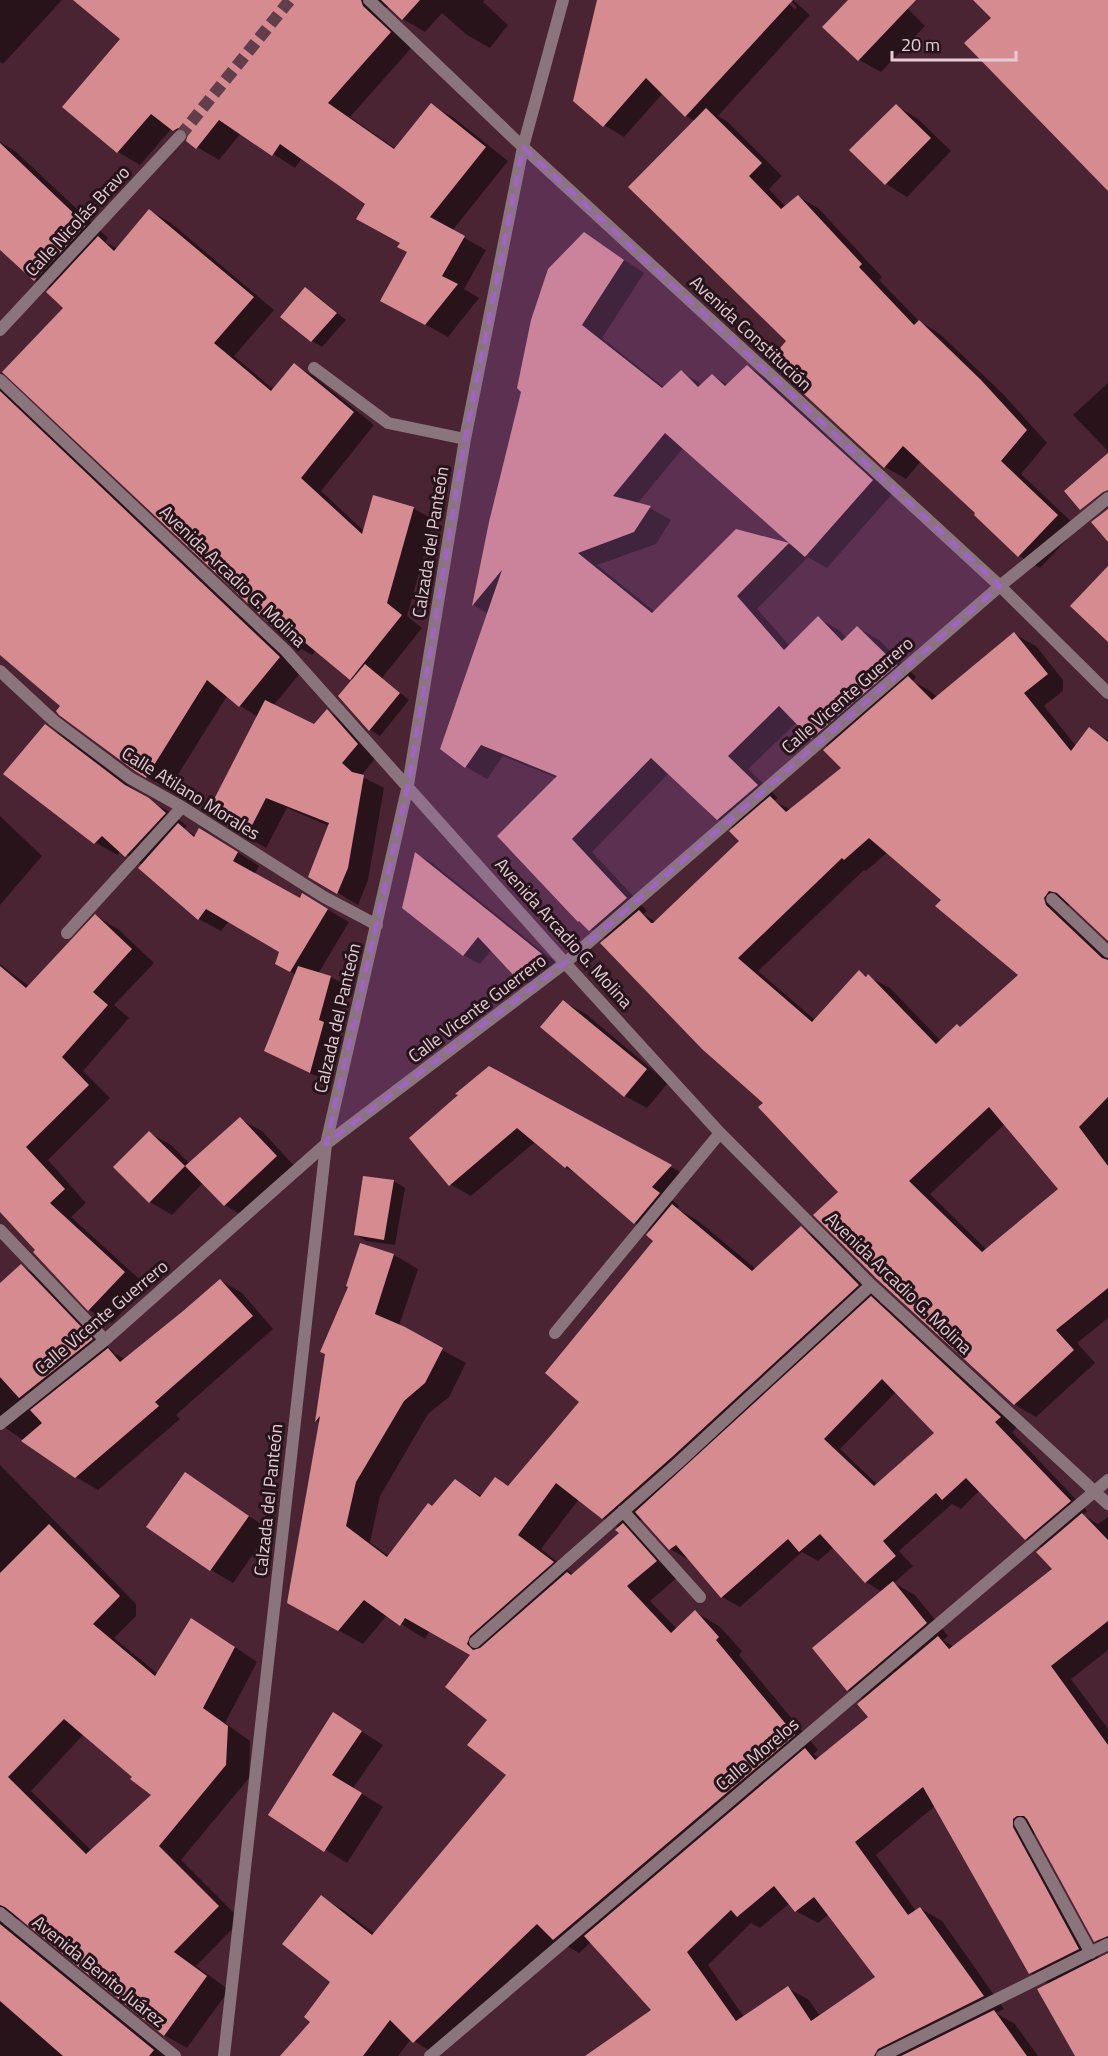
<svg xmlns="http://www.w3.org/2000/svg" width="1108" height="2056" font-family="'Titillium Web',sans-serif">
	<style>
		.shadow { fill: #0007; fill-rule: evenodd }
		.building { fill: #d68b91; fill-rule: evenodd }
		.lines { fill: none; stroke-linecap: round; stroke-linejoin: round }
		.street-tunnel { stroke: #623d4c; stroke-width: 12; stroke-dasharray: 12 6; stroke-linecap: butt }
		.street { stroke: #8b757d; stroke-width: 12 }
		.marked { fill: #a064c6; fill-opacity: 0.2; stroke: #a064c6; stroke-width: 4.5; stroke-dasharray: 12 8; stroke-linejoin: round }
		.labels { text-anchor: middle; dominant-baseline: central; stroke-width: 6; stroke-linejoin: round; paint-order: stroke }
		.street-label { font-size: 18px; fill: #e6cbd4; stroke: #26141b }
	</style>
	<rect width="100%" height="100%" fill="#4b2434"/>
	<path class="shadow" d="M0,0H62L3,64L0,62Z
		M75,0H484L483,2L508,25L490,48L467,35L442,13L425,32L403,19L389,5L383,12L413,46L350,117L396,149L431,105L454,118L508,161L452,231L486,250L464,289L479,298L448,337L405,313L409,252L367,204L302,158L295,168L241,133L219,160L197,147L189,138L172,128L140,165L118,152L122,39Z
		M598,0H785L795,9L797,7L790,0H793L810,15L718,116L728,122L782,176L769,189L786,207L798,196L819,209L882,277L879,280L919,321L940,334L1003,394L1047,443L1021,474L1078,528L1040,568L1019,556L976,515L977,513L921,461L906,479L885,467L788,341L695,121L686,116L663,93L624,137L604,125Z
		M850,0H899L925,26L881,72L859,60L824,27Z
		M897,106L918,119L951,151L907,197L886,184Z
		M0,142L15,151L108,238L105,242L118,249L150,211L171,223L274,310L234,356L274,390L295,365L315,377L374,425L321,491L364,531L413,508L434,520L407,616L422,628L382,678L409,700L380,736L370,730L353,680L316,650L312,655L292,643L51,289L35,280L0,248Z
		M585,234L644,273L602,338L665,388L681,372L702,384L712,375L728,385L747,366L768,379L893,493L827,568L808,557L757,609L790,646L818,618L839,630L847,638L858,628L879,640L916,677L913,681L930,691L937,697L1014,634L1036,646L1063,680V691L1044,706L1076,746L1089,729L1108,740V940L1071,904L1067,906L1108,957V1318L1077,1343L1095,1363L1036,1417L1014,1404L765,1103L607,940L579,921L499,836L557,778L503,756L487,779L466,767L442,748L488,614L474,605L491,521ZM684,447L795,546L736,530L655,612L597,565L656,544L671,520L650,508L637,504ZM797,722L812,737L829,747L843,768L791,810L774,801L778,798L748,769ZM669,773L718,819L735,829L742,841L656,922L643,914L647,911L592,852ZM888,852L943,900L1020,975L962,1028L941,1041L890,988L859,972L815,1020L758,971L864,870L866,871ZM1005,1124L1060,1189L987,1250L930,1194Z
		M306,289L316,295L346,320L322,347L312,341Z
		M1108,383V451L1073,415Z
		M0,385L302,671L273,706L315,726L327,711L347,723L377,756L361,776L384,788L368,880L358,905L310,876L329,826L287,808L266,848L246,836L258,717L240,706L227,696L169,789L135,770L0,652Z
		M45,726L67,738L145,798L171,813L187,826L184,829L196,836L221,842L259,866L254,875L301,901L303,895L349,922L318,974L331,977L348,987L336,1031L341,1033L330,1076H316L265,1050L296,975L277,963L281,951L229,921L221,931L199,919L140,867L142,865L121,851L117,855L95,842Z
		M0,816L42,856L0,905Z
		M416,854L432,863L558,964L533,986L517,977L492,949L480,964L463,955Z
		M96,916L118,929L154,963L114,1005L129,1018L83,1071L110,1098L48,1160L86,1203L71,1217L146,1285L112,1323L89,1310L35,1253L37,1250L0,1210V964L30,987Z
		M564,1002L586,1014L668,1083L647,1108L625,1096Z
		M489,1067L691,1178L672,1200L679,1206L677,1209L697,1220L756,1269L801,1228L825,1242L882,1299L879,1302L888,1308L1017,1427L1012,1432L1087,1511L1083,1515L1098,1524L1108,1517V1650L1071,1679L1108,1729V1948L1095,1941L1034,1828V1840L1099,1959L1108,1955V2056H1077L1049,1984L1030,1973L935,1806L876,1855L916,1911L920,1908L942,1921L1004,2009L996,2013L1015,2024L1038,2056H588L653,2010L591,1942L579,1953L558,1941L438,2056L411,2039L398,2056H282L312,2022L332,1981L321,1897L345,1911L375,1934L508,1775L489,1720L472,1655L430,1630L425,1639L387,1615L363,1644L288,1602L320,1423L317,1421L327,1354L350,1287L361,1245L394,1255L418,1269L399,1326L466,1363L449,1397L428,1414L380,1496L370,1542L390,1557L456,1481L483,1497L509,1487L581,1402L655,1241L651,1232L635,1223L580,1176L565,1167L535,1142L471,1196L450,1184ZM896,1392L936,1433L878,1485L840,1449ZM980,1490L1026,1539L1042,1548L1054,1569L954,1647L943,1640L948,1636L915,1595L894,1583L913,1566L899,1551L952,1504L961,1509ZM579,1499L602,1518L619,1528L621,1533L574,1575L541,1549ZM643,1518L670,1549L687,1559L689,1558L722,1597L740,1607L802,1552L818,1561L834,1547L866,1582L882,1592L848,1690L864,1700L870,1718L820,1758L813,1754L818,1750L739,1655L742,1651L719,1626L695,1612L677,1629L650,1601L680,1575L647,1539L630,1529ZM790,1903L796,1911L818,1923L829,1914L877,1977L820,2016L809,2000L788,1988L744,2017L708,1965L751,1923L760,1928Z
		M240,1119L262,1131L298,1170L246,1218L225,1205L203,1183L172,1215L150,1202L115,1167L149,1133L171,1145L190,1164Z
		M365,1177L394,1181L405,1188L395,1245L366,1241L355,1234Z
		M21,1266L44,1279L115,1354L125,1359L220,1280L242,1293L273,1329L176,1415L180,1419L98,1490L76,1477L0,1424V1285Z
		M0,1465L136,1604V1616L114,1638L158,1674L214,1633L257,1662L225,1723L250,1741L249,1778L181,1860L241,1920L196,1966L229,1990L187,2048L164,2035L20,1918L14,1926L167,2056H0ZM84,1734L134,1776L153,1795L92,1851L31,1791Z
		M186,1474L270,1530L233,1583L211,1570L148,1527Z
		M355,1727L383,1745L353,1788L383,1807L347,1863L270,1815Z"/>
	<path class="building" d="M73,0H361L363,6L391,32L328,103L394,149L431,103L486,147L430,217L465,236L442,276L458,284L425,325L380,301L407,252L397,247L400,243L356,219L365,204L280,144L272,156L219,120L196,149L186,141L188,134L185,130L178,128L173,131L151,114L117,153L62,107L120,39Z
		M381,0H420L402,20Z
		M597,0H793L685,117L646,78L603,127L573,101Z
		M848,0H916L858,61L822,27Z
		M973,0H1108V191L964,43L991,18Z
		M896,104L931,138L885,185L849,150Z
		M706,108L762,163L749,176L781,209L798,195L862,264L859,267L914,325L919,320L981,380L1027,430L1001,461L1058,515L1018,557L974,515L975,513L903,446L884,468L765,358L769,361L786,341L628,187Z
		M0,143L86,225L34,281L0,250Z
		M149,209L254,297L214,343L271,391L294,363L354,412L301,478L362,534L373,495L414,507L387,603L402,615L350,680L297,636L291,644L2,372L63,308L46,292L98,236L114,251Z
		M584,232L624,260L582,325L662,388L681,370L698,387L712,374L725,386L747,365L873,480L805,557L789,543L737,596L784,650L818,616L842,641L857,626L897,665L811,739L779,706L728,756L758,785L717,820L651,758L572,839L627,898L589,931L579,921L578,922L497,836L557,776L481,745L465,768L440,749L502,570L472,606L489,522L521,392L517,388L531,320L548,269ZM665,433L789,543L736,529L652,613L578,553L634,532L651,506L613,496Z
		M305,287L337,313L311,342L280,317Z
		M0,391L280,657L239,707L207,680L146,778L135,771L59,715L56,711L60,706L0,655Z
		M1108,453V490L1103,492L1080,510L1064,491Z
		M1108,509V542L1091,522Z
		M1108,566V642L1070,606Z
		M1014,632L1048,674L1024,693L1071,751L1089,727L1108,742V941L1057,893L1049,891L1044,898L1046,905L1102,958L1108,960V1097L1079,1127L1108,1166V1288L1056,1330L1074,1350L1014,1405L877,1279L813,1215L838,1192L758,1107L763,1103L702,1049L600,943L639,910L651,923H653L739,841L729,831L770,796L786,812L841,768L823,750L908,676L932,700ZM869,838L941,900L935,906L1018,975L960,1027L957,1024L936,1044L868,974L866,977L859,970L812,1022L738,958L842,858L844,860ZM989,1107L1058,1189L982,1252L909,1181Z
		M365,664L400,693L369,731L338,696Z
		M265,700L314,724L327,709L358,744L342,763L352,772L364,775L348,868L337,894L308,877L329,823L266,798L246,837L207,813Z
		M45,724L125,785L149,798L166,813L125,857L102,836L94,844L3,774Z
		M178,823L194,837L199,828L238,852L233,861L300,898L302,893L328,909L290,972L275,964L279,952L206,909L198,920L138,868Z
		M415,852L495,916L542,954L516,978L478,937L463,956L402,908Z
		M95,914L132,949L93,992L108,1005L62,1057L89,1085L26,1147L65,1189L50,1203L125,1272L88,1311L33,1252L35,1250L0,1212V966L26,988Z
		M298,966L331,976L319,1020L324,1022L310,1073L264,1051Z
		M563,1000L647,1069L624,1097L540,1027Z
		M489,1066L672,1165L652,1187L660,1193L634,1224L567,1166L565,1168L517,1128L449,1186L409,1138L458,1095L455,1094Z
		M240,1117L277,1156L224,1206L185,1166Z
		M149,1131L185,1166L149,1203L113,1167Z
		M363,1176L394,1180L384,1240L354,1235Z
		M672,1204L752,1271L801,1226L859,1285L672,1457L602,1519L556,1483L518,1535L554,1562L470,1636L467,1644L473,1650L480,1648L567,1572L571,1575L619,1533L615,1530L623,1523L657,1561L627,1586L671,1633L695,1610L719,1637L716,1640L795,1735L553,1940L537,1924L413,2043L390,2020L363,2056H280L310,2022L304,2017L330,1982L282,1944L321,1895L372,1935L506,1775L467,1745L487,1720L445,1687L470,1655L405,1618L400,1626L364,1600L338,1631L287,1603L320,1416L315,1422L325,1354L320,1352L348,1287L346,1286L360,1243L394,1254L375,1314L405,1327L443,1348L425,1383L404,1401L356,1482L346,1526L387,1557L428,1503L432,1506L455,1479L480,1497L495,1477L508,1486L579,1402L545,1373L653,1241L646,1235Z
		M21,1264L93,1339L19,1398L0,1377V1283Z
		M220,1279L253,1316L155,1402L159,1406L75,1478L21,1441L42,1423L30,1410L108,1348L120,1362L183,1311Z
		M871,1296L1001,1417L995,1422L1071,1501L1025,1540L966,1478L942,1500L936,1493L883,1541L896,1556L865,1583L820,1534L799,1552L788,1539L721,1598L676,1545L669,1550L635,1512ZM882,1379L934,1433L874,1486L824,1439Z
		M185,1472L249,1516L210,1571L146,1527Z
		M1082,1513L1108,1540V1621L1051,1666L1108,1745V1936L1094,1942L1027,1819L1024,1816H1017L1013,1819V1827L1079,1949L1029,1974L923,1787L855,1842L908,1915L920,1907L984,1996L878,2049L874,2056H585L651,2010L584,1936L805,1748L815,1760L868,1717L857,1704L938,1636L949,1649L1052,1569L1036,1552ZM774,1886L795,1912L814,1897L875,1977L811,2021L788,1986L736,2021L687,1952L731,1910L737,1917Z
		M49,1524L120,1596L93,1624L155,1676L191,1618L235,1647L203,1708L228,1726L226,1765L159,1846L219,1906L174,1952L207,1976L164,2036L5,1907L0,1905V1573ZM64,1719L132,1777L130,1779L151,1795L86,1854L8,1777Z
		M893,1581L927,1623L847,1691L812,1648Z
		M333,1712L362,1731L332,1775L362,1793L324,1852L268,1815Z
		M0,1924L154,2050L149,2056H63L0,2001Z
		M1108,1953V2056H1075L1037,1989Z
		M994,2010L1027,2056H901Z"/>
	<g class="lines">
		<path class="street-tunnel" d="M180,136L290,0"/>
		<path class="street" d="M369,0L523,147L1000,586L1108,693
			M0,330L180,136
			M314,368L388,423L465,439
			M0,380L286,651L565,963L720,1133L871,1285L1108,1504
			M0,671L54,721L130,778L182,807L324,897L377,925
			M1052,899L1108,952
			M67,933L182,807
			M0,1230L105,1340
			M555,1333L720,1133
			M0,1424L105,1340L326,1144L565,963L1000,586L1108,498
			M623,1511L700,1597
			M475,1642L678,1463L871,1285
			M1020,1823L1091,1953
			M0,1913L175,2056
			M224,2056L326,1144L408,785L465,439L523,147L563,0
			M430,2056L1108,1480
			M882,2056L1108,1944"/>
	</g>
	<path class="marked" d="M523,147L1000,586L565,963L326,1144L408,785L465,439Z"/>
	<g class="labels">
		<g class="street-label">
			<text transform="translate(77 221) rotate(-47)">Calle Nicolás Bravo</text>
			<text transform="translate(751 333) rotate(43)">Avenida Constitución</text>
			<text transform="translate(430 542) rotate(-81)">Calzada del Panteón</text>
			<text transform="translate(233 576) rotate(44)">Avenida Arcadio G. Molina</text>
			<text transform="translate(847 695) rotate(-41)">Calle Vicente Guerrero</text>
			<text transform="translate(191 793) rotate(32)">Calle Atilano Morales</text>
			<text transform="translate(564 933) rotate(48)">Avenida Arcadio G. Molina</text>
			<text transform="translate(477 1008) rotate(-37)">Calle Vicente Guerrero</text>
			<text transform="translate(337 1018) rotate(-77)">Calzada del Panteón</text>
			<text transform="translate(899 1283) rotate(44)">Avenida Arcadio G. Molina</text>
			<text transform="translate(101 1317) rotate(-40)">Calle Vicente Guerrero</text>
			<text transform="translate(268 1500) rotate(-84)">Calzada del Panteón</text>
			<text transform="translate(757 1754) rotate(-40)">Calle Morelos</text>
			<text transform="translate(99 1971) rotate(39)">Avenida Benito Juárez</text>
		</g>
	</g>
	<path d="M892 51v9h124v-9" fill="none" stroke="#e6cbd4" stroke-width="3"/>
	<text x="901" y="51" font-size="18" fill="#e6cbd4" stroke="#26141b" stroke-width="4.5" paint-order="stroke">20 m</text>
</svg>
